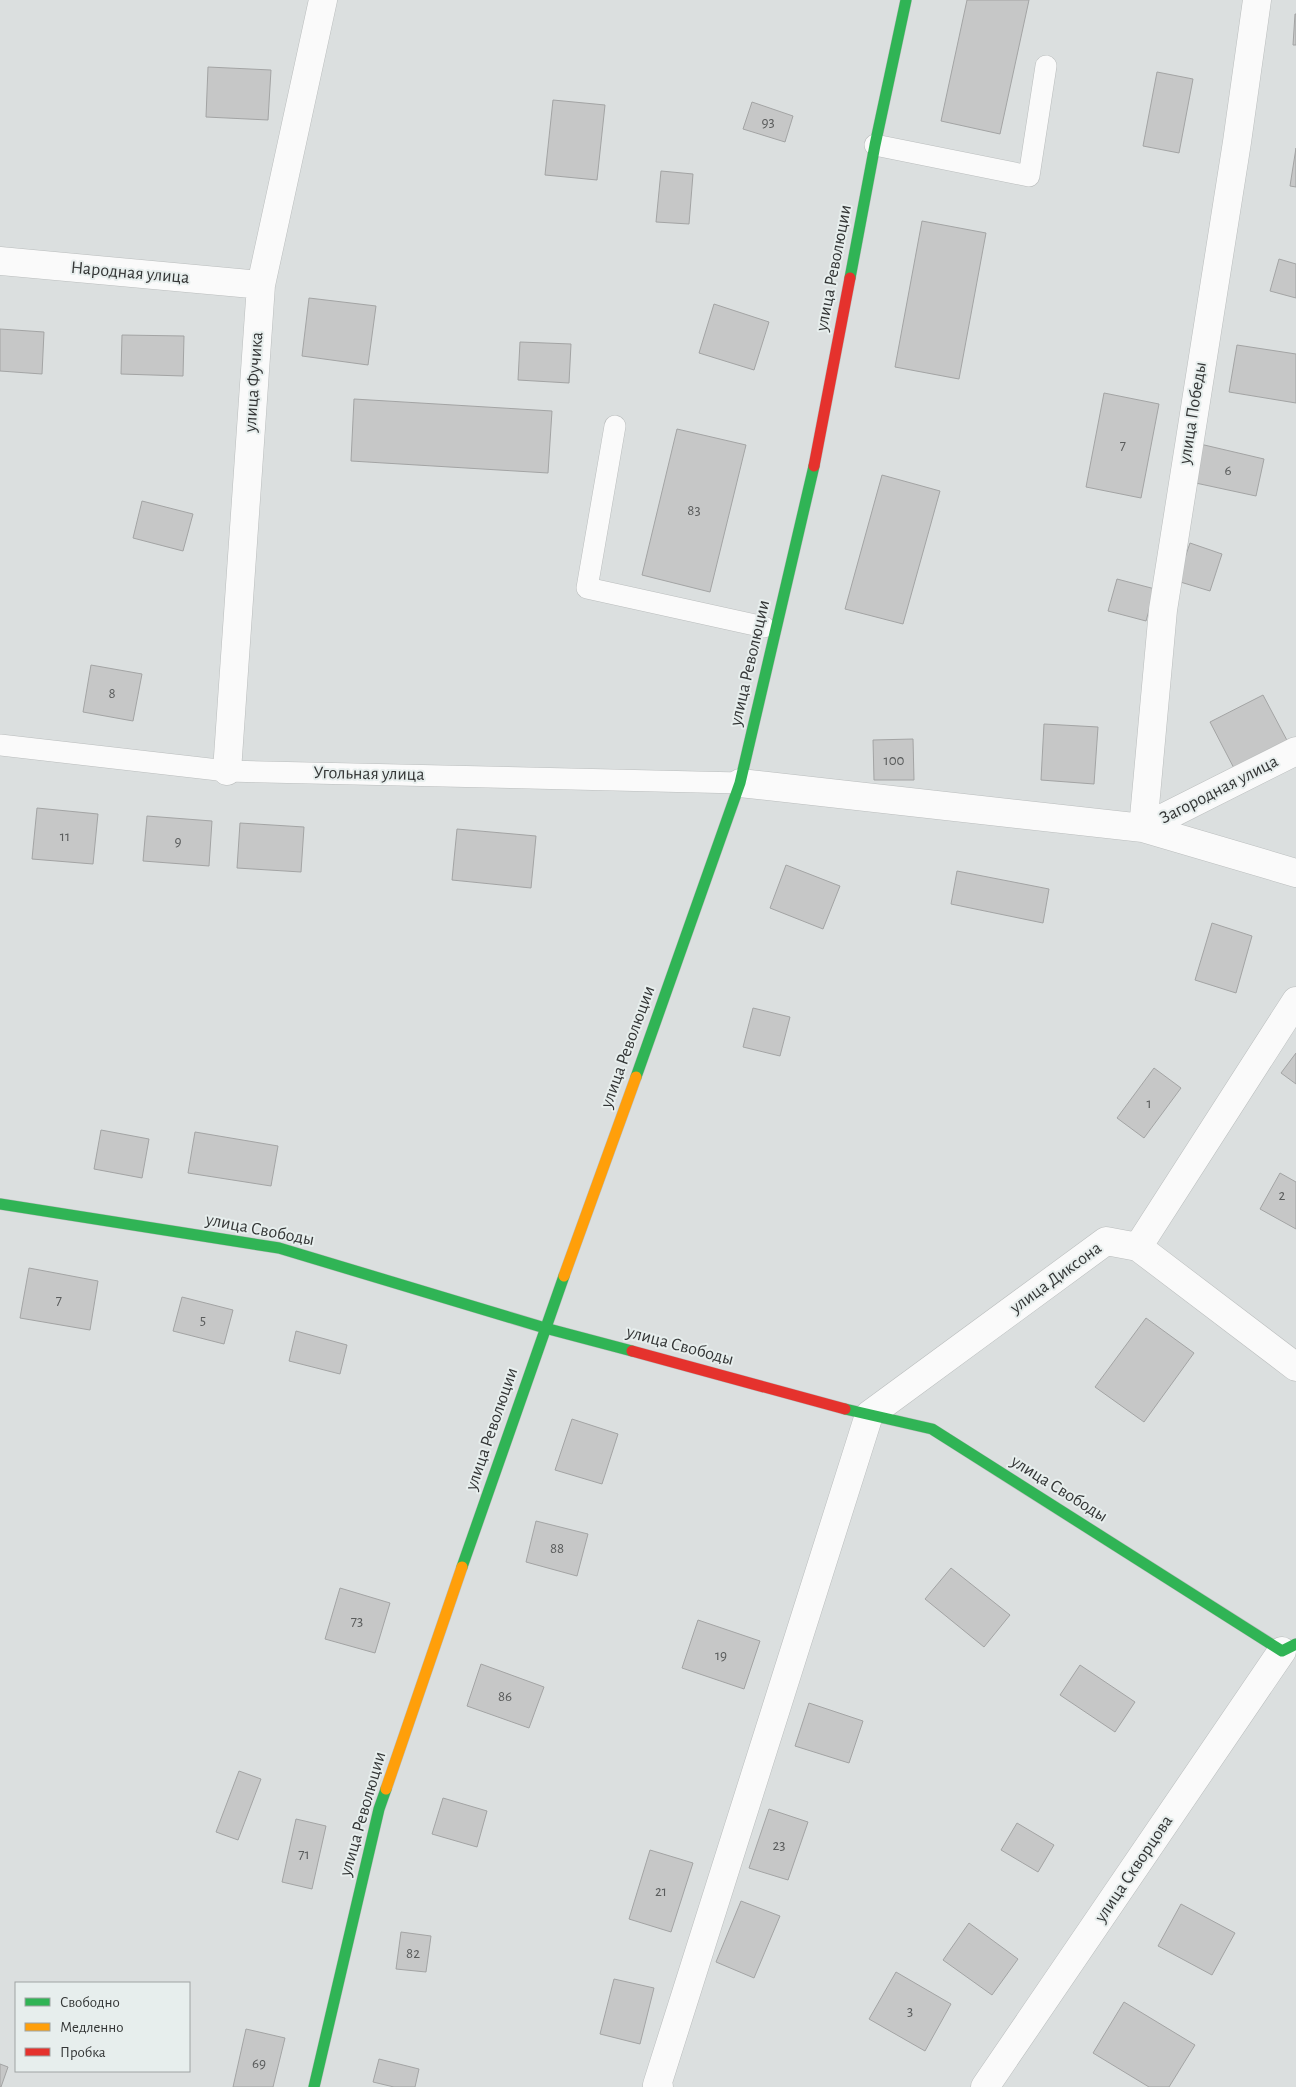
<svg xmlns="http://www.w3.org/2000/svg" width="1296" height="2087" font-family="'Alegreya Sans',sans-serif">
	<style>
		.building { fill: #c6c7c7; stroke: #a3a4a4 }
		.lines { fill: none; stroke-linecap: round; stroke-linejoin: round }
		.lane-casing { stroke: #babdbd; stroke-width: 22 }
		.street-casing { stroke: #babdbd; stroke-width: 29 }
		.fast-casing { stroke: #babdbd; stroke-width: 12 }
		.slow-casing { stroke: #babdbd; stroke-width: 12 }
		.jam-casing { stroke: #babdbd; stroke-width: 12 }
		.lane { stroke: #fafafa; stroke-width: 21 }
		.street { stroke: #fafafa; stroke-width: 28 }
		.fast { stroke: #30b455; stroke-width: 11 }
		.slow { stroke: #ff9f0a; stroke-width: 11 }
		.jam { stroke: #e5322d; stroke-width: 11 }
		.labels { text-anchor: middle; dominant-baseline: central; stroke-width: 4; stroke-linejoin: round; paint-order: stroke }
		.number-label { font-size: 15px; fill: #595b5b }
		.street-label { font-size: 18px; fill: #343636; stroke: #e7eeed }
	</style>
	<rect width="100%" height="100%" fill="#dbdfdf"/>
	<path class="building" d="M967,0H1029L1000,134L941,121Z
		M1295,14H1296V45H1293Z
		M208,67L271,70L268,120L206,117Z
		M1157,72L1193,79L1179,153L1143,146Z
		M553,100L605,105L597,180L545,175Z
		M752,102L793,116L785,142L743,129Z
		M1296,148V187L1290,186Z
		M661,171L693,174L689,224L656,222Z
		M922,221L986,233L959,379L895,367Z
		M1279,259L1296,264V298L1270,291Z
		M309,298L376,306L368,365L302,356Z
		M714,304L769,322L754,370L699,353Z
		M0,329L44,332L42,374L0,371Z
		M122,335L184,336L183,376L121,374Z
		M520,342L571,344L569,383L518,380Z
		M1237,345L1296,354V403L1229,392Z
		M1104,393L1159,404L1141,498L1086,487Z
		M354,399L552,411L548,473L351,461Z
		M677,429L746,445L710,592L642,575Z
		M1200,444L1264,459L1256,496L1191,482Z
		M882,475L940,491L903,624L845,609Z
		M142,501L193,514L183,551L133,538Z
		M1190,543L1222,554L1210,591L1177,581Z
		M1117,579L1155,589L1146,621L1108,611Z
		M91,665L142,674L133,721L83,712Z
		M1263,695L1290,746L1237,774L1210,722Z
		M1044,724L1098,727L1094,784L1041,780Z
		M913,739L914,780H874L873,740Z
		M37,808L98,814L93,864L32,859Z
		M147,816L212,821L209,866L143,861Z
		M240,823L304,827L301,872L237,868Z
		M457,829L536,836L531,888L452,880Z
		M786,865L840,886L823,929L770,908Z
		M957,871L1049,889L1043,923L951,904Z
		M1212,923L1252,936L1236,993L1195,980Z
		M753,1008L790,1017L780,1056L743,1047Z
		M1296,1053V1084L1281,1073Z
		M1154,1068L1181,1088L1144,1138L1117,1118Z
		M101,1130L149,1139L142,1178L94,1169Z
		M195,1132L278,1146L271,1186L188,1173Z
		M1280,1173L1296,1182V1229L1260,1209Z
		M29,1268L98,1281L90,1330L20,1318Z
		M182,1297L233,1310L224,1344L173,1331Z
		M1146,1318L1194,1353L1144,1422L1095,1387Z
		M296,1331L347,1345L340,1374L289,1361Z
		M572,1419L618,1434L602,1484L555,1470Z
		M536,1521L588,1534L577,1576L526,1562Z
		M951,1568L1010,1615L984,1647L925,1599Z
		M340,1588L390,1603L375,1653L325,1639Z
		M698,1620L760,1641L744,1689L682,1668Z
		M481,1664L544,1687L529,1728L467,1706Z
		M1080,1665L1135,1702L1115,1732L1060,1695Z
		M809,1703L863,1721L849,1763L795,1746Z
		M239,1771L261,1779L238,1840L216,1832Z
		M443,1798L487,1811L477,1847L432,1834Z
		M769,1809L808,1822L788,1880L749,1868Z
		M296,1819L326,1826L312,1889L282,1882Z
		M1017,1823L1054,1845L1038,1872L1001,1850Z
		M650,1850L693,1863L671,1932L629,1919Z
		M741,1901L780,1916L754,1978L716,1962Z
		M1181,1904L1235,1933L1212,1975L1158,1946Z
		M969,1923L1018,1959L992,1995L943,1960Z
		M401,1932L431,1936L426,1972L396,1969Z
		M896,1972L951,2004L925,2051L869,2019Z
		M614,1979L654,1988L640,2044L600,2034Z
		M1124,2002L1195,2045L1169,2087H1149L1093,2053Z
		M246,2029L285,2038L273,2087H233Z
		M379,2059L419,2069L415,2087H394L373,2082Z
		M0,2064L8,2067L1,2087H0Z"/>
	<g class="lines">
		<defs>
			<path id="lane" d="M875,145L1029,176L1046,66
				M615,426L587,588L764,627
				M0,745L227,771L740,783"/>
			<path id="street" d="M0,261L261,285
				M227,771L261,285L323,0
				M740,783L1143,828L1296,873
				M1143,828L1163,610L1237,142L1257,0
				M1143,828L1296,751
				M1138,1247L1296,1001
				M659,2087L657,2085L869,1415L1106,1241L1138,1247L1296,1367
				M985,2087L1282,1651"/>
			<path id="fast" d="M850,278L875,145L906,0
				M636,1077L740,783L814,466
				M0,1204L279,1248L545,1328L632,1351
				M845,1409L932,1429L1282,1651L1296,1644
				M462,1567L564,1276
				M314,2087L379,1809L386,1789"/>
			<path id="slow" d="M564,1276L636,1077
				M386,1789L462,1567"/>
			<path id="jam" d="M814,466L850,278
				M632,1351L845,1409"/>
		</defs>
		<use href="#lane" class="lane-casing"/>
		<use href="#street" class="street-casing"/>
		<use href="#fast" class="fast-casing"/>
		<use href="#slow" class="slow-casing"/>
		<use href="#jam" class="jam-casing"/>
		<use href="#lane" class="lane"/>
		<use href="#street" class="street"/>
		<use href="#fast" class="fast"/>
		<use href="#slow" class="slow"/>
		<use href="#jam" class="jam"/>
	</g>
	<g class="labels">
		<g class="number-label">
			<text x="768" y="122">93</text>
			<text x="1123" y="445">7</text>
			<text x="1228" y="470">6</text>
			<text x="694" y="510">83</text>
			<text x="112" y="693">8</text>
			<text x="894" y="760">100</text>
			<text x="65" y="836">11</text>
			<text x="178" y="841">9</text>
			<text x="1149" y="1103">1</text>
			<text x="1282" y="1195">2</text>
			<text x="59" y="1300">7</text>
			<text x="203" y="1320">5</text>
			<text x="557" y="1548">88</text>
			<text x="357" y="1621">73</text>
			<text x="721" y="1655">19</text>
			<text x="505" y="1696">86</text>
			<text x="779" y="1845">23</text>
			<text x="304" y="1854">71</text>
			<text x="661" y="1891">21</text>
			<text x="413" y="1953">82</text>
			<text x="910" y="2011">3</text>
			<text x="259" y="2063">69</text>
		</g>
		<g class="street-label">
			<text transform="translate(834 268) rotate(-79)">улица Революции</text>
			<text transform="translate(130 273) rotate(5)">Народная улица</text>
			<text transform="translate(254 382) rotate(-86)">улица Фучика</text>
			<text transform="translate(1193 413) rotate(-81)">улица Победы</text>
			<text transform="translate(750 663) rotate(-77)">улица Революции</text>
			<text transform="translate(369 774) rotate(1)">Угольная улица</text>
			<text transform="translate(1219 790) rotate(-27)">Загородная улица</text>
			<text transform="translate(628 1047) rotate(-70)">улица Революции</text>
			<text transform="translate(260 1230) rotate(11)">улица Свободы</text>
			<text transform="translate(1056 1278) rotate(-36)">улица Диксона</text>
			<text transform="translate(680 1346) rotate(15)">улица Свободы</text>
			<text transform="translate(492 1429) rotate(-71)">улица Революции</text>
			<text transform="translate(1059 1489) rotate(32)">улица Свободы</text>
			<text transform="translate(363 1814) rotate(-74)">улица Революции</text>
			<text transform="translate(1134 1869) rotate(-56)">улица Скворцова</text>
		</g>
	</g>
	<rect x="15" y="1982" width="175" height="90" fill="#e7eeed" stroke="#9fa4a4"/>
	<rect x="25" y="1998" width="25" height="8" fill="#30b455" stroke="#9fa4a4"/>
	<text x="60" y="2007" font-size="15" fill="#343636">Свободно</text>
	<rect x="25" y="2023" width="25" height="8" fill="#ff9f0a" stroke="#9fa4a4"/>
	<text x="60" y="2032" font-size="15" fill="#343636">Медленно</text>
	<rect x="25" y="2048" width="25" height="8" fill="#e5322d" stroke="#9fa4a4"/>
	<text x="60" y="2057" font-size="15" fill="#343636">Пробка</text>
</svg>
